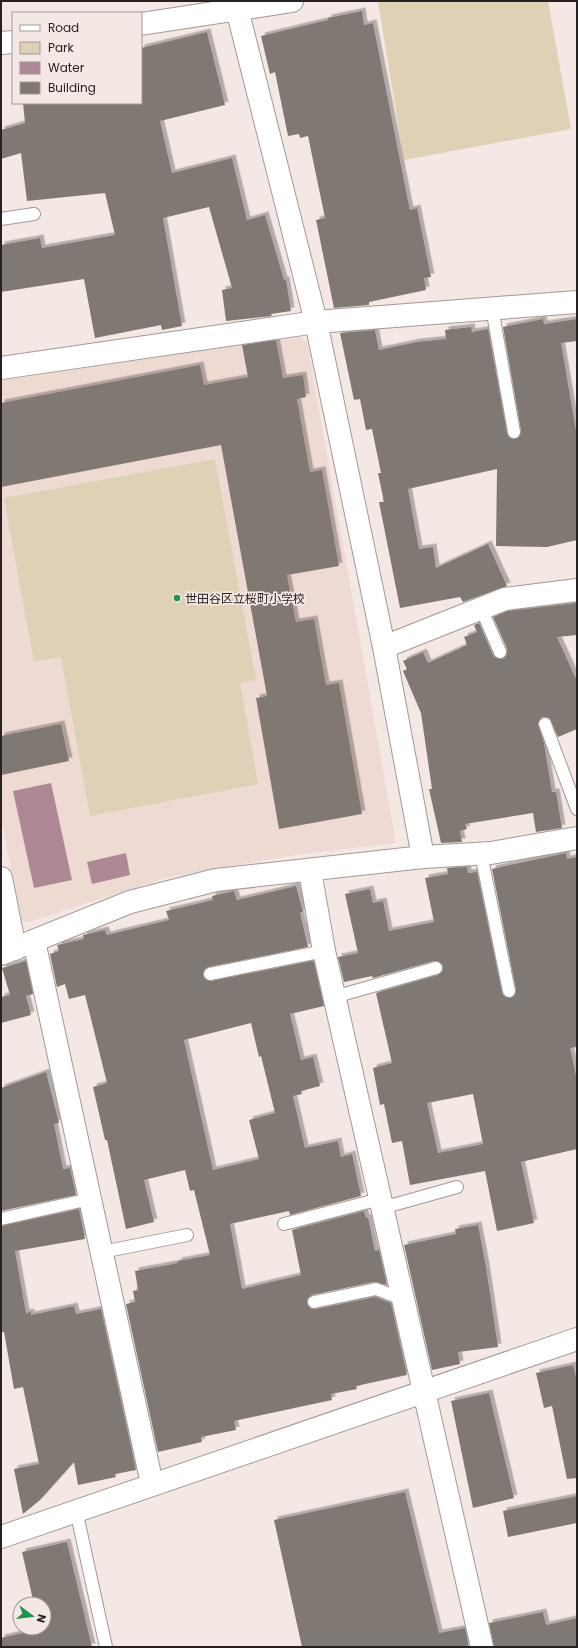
<svg xmlns="http://www.w3.org/2000/svg" width="578" height="1648" font-family="Poppins,'Noto Sans JP',sans-serif">
	<style>
		.built { fill: #eedad3 }
		.green { fill: #ded1b6 }
		.water { fill: #ae8995 }
		.building { fill: #807872; fill-rule: evenodd; filter: url(#shadow) }
		.lines { fill: none; stroke-linecap: round; stroke-linejoin: round }
		.service-casing { stroke: #a39894; stroke-width: 14 }
		.minor-casing { stroke: #a39894; stroke-width: 24 }
		.service { stroke: #fff; stroke-width: 12 }
		.minor { stroke: #fff; stroke-width: 22 }
		.poi-dot { fill: #21924c; stroke: #f3e8e3; stroke-width: 1.5 }
		.labels { text-anchor: middle; dominant-baseline: central; stroke-width: 3.5; stroke-linejoin: round; paint-order: stroke }
		.poi-label { font-size: 12px; fill: #272221; stroke: #f3e8e3; text-anchor: start }
	</style>
	<defs>
		<filter id="shadow"><feDropShadow dx="3.5" dy="-3.5" stdDeviation="0" flood-color="#0004"/></filter>
	</defs>
	<rect width="100%" height="100%" fill="#f3e8e3"/>
	<path class="built" d="M300,337L307,342L396,843L288,856L169,877L28,922L21,920L1,818V379Z"/>
	<path class="green" d="M384,1H548L571,129L404,160L378,2Z
		M215,459L256,680L240,683L258,784L90,816L61,657L34,662L4,498Z"/>
	<path class="water" d="M51,783L72,880L34,888L13,791Z
		M126,853L130,875L92,884L87,862Z"/>
	<path class="building" d="M362,11L364,25L373,23L408,201L410,210L417,208L431,277L424,278L426,290L369,302V305L334,308L316,220L325,218L308,136L300,138L299,134L288,136L275,72L270,74L261,36L328,20V18Z
		M207,32L225,105L160,121L172,173L232,158L247,220L265,215L284,280H286L291,311L271,314L272,316L226,321L222,290L232,288L209,207L163,218L182,326L162,330L161,325L95,338L84,279L1,292V245L40,238L42,248L115,235L105,193L27,201L21,153L1,159V130L25,123L23,103H141V48Z
		M543,319L544,324L577,319V341L561,343L577,436V540L547,547L496,546L497,469L408,489L419,549L433,547L436,568L488,544L507,586L463,602L460,597L400,608L379,502H384L378,473H381L372,429L366,430L360,399L354,400L340,333L375,330L379,350L417,342L446,339L445,330L471,327L472,332L488,329L507,433L509,437L515,439L519,437L521,431L503,327Z
		M276,340L283,378L303,375L306,397L297,399L310,472L322,470L339,566L287,575L296,622L314,619L326,685L339,683L362,814L279,829L256,698L267,696L221,445L1,487V403L200,365L204,385L248,377L242,345Z
		M577,603V635L557,637L577,681V729L558,737L549,718L542,717L538,723L544,743L552,792H556L562,828L536,832L533,813L465,824L467,829L460,831L462,842L441,843L429,789H432L421,713L403,671L407,669L403,661L423,652L428,663L467,645L464,637L477,632L474,625L479,623L493,655L496,658L503,659L506,656L507,649L493,617L508,611Z
		M61,724L69,761L1,775V736Z
		M566,853L567,859L577,857V1047L570,1048L577,1080V1149L521,1162L534,1223L497,1231L485,1171L410,1185L402,1141L392,1143L384,1104L380,1105L373,1068L392,1063L376,993L438,975L443,970V966L438,961H434L373,978L372,976L344,982L338,957L358,953L345,894L370,889L373,903L383,901L389,931L434,922L425,878L448,874L447,868L467,867L468,873L477,872L502,992L504,996L510,998L514,996L516,990L492,869ZM473,1094L483,1144L438,1153L427,1103Z
		M296,886L303,912L300,913L308,947L209,967L205,969L203,975L205,979L211,981L312,961L314,962L324,1006L290,1014L301,1060L313,1057L320,1086L301,1091L302,1094L293,1096L305,1148L338,1141L341,1157L352,1154L361,1196L290,1215L289,1211L230,1224L242,1289L301,1275L292,1230L364,1211L366,1218L368,1217L375,1251L379,1250L387,1285L374,1282L312,1295L307,1299V1304L311,1309H316L375,1297L391,1303L407,1375L356,1386L357,1389L331,1394L332,1400L234,1421L236,1430L201,1437L202,1442L158,1452L126,1304L135,1302L133,1291L138,1290L135,1271L178,1263V1261L210,1255L194,1190L190,1191L185,1170L144,1180L154,1222L126,1229L107,1140H105L93,1087L107,1083L85,995L69,999L65,984L57,987L50,954L59,951L57,945L84,939L83,935L105,930L107,935L169,920L166,911L213,900L212,896L234,891L237,900ZM251,1023L259,1057L261,1056L275,1113L249,1120L259,1159L213,1170L184,1040Z
		M26,961L33,994L26,996L31,1015L1,1023V997L10,995L2,968Z
		M46,1072L59,1123L54,1124L63,1169L70,1168L76,1195L1,1211V1088Z
		M79,1209L85,1239L15,1251L26,1313L31,1312V1315L74,1306L76,1314L101,1309L136,1470L115,1474L116,1477L78,1485L74,1462L40,1500L23,1514L14,1469L39,1464L23,1387L14,1389L4,1332H1V1226Z
		M478,1225L486,1267L498,1347L458,1352L460,1364L432,1370L404,1245L456,1234L455,1229Z
		M573,1365L577,1381V1478L567,1479L552,1406L544,1408L536,1373Z
		M489,1393L514,1498L473,1508L451,1401Z
		M405,1492L439,1633L465,1628L469,1647H302L274,1520Z
		M577,1496V1523L508,1537L503,1511Z
		M67,1542L92,1647H1V1638L44,1628V1604H34L22,1552Z
		M543,1612L546,1625L577,1618V1647H494L489,1623Z"/>
	<g class="lines">
		<defs>
			<path id="service" d="M1,219L34,214
				M492,308L514,432
				M481,608L500,652
				M545,724L577,809
				M481,854L509,991
				M210,974L324,951
				M334,997L436,968
				M382,1208L457,1187
				M1,1219L90,1199
				M284,1224L380,1199
				M102,1252L187,1235
				M314,1302L376,1289L402,1299
				M76,1510L106,1647"/>
			<path id="minor" d="M235,1L316,322L384,647L423,857
				M141,24L292,1
				M1,43L13,42
				M1,368L316,322L577,302
				M384,647L505,599L577,590
				M310,871L324,951L482,1647
				M1,878L15,949
				M34,941L152,1484
				M1,954L130,902L216,880L423,857L491,853L577,838
				M1,1537L577,1339"/>
		</defs>
		<use href="#service" class="service-casing"/>
		<use href="#minor" class="minor-casing"/>
		<use href="#service" class="service"/>
		<use href="#minor" class="minor"/>
	</g>
	<circle class="poi-dot" cx="177" cy="598" r="4"/>
	<g class="labels">
		<g class="poi-label">
			<text x="185" y="598">世田谷区立桜町小学校</text>
		</g>
	</g>
	<rect width="578" height="1648" fill="none" stroke="#272221" stroke-width="4"/>
	<rect x="12" y="12" width="130" height="92" fill="#f3e8e3" stroke="#a19995"/>
	<rect x="20" y="25" width="20" height="6" fill="#ffffff" stroke="#a19995"/>
	<text x="48" y="32" font-size="12" fill="#272221">Road</text>
	<rect x="20" y="42" width="20" height="12" fill="#ded1b6" stroke="#a19995"/>
	<text x="48" y="52" font-size="12" fill="#272221">Park</text>
	<rect x="20" y="62" width="20" height="12" fill="#ae8995" stroke="#a19995"/>
	<text x="48" y="72" font-size="12" fill="#272221">Water</text>
	<rect x="20" y="82" width="20" height="12" fill="#807872" stroke="#a19995"/>
	<text x="48" y="92" font-size="12" fill="#272221">Building</text>
	<g transform="translate(32 1616) rotate(105)"><circle r="19" fill="#f3e8e3" stroke="#a19995"/>
	<path d="M0-3L7 15L0 10L-7 15Z" fill="#21924c"/>
	<text y="-6" font-size="11" font-weight="bold" text-anchor="middle" fill="#272221">N</text>
	</g>
</svg>
